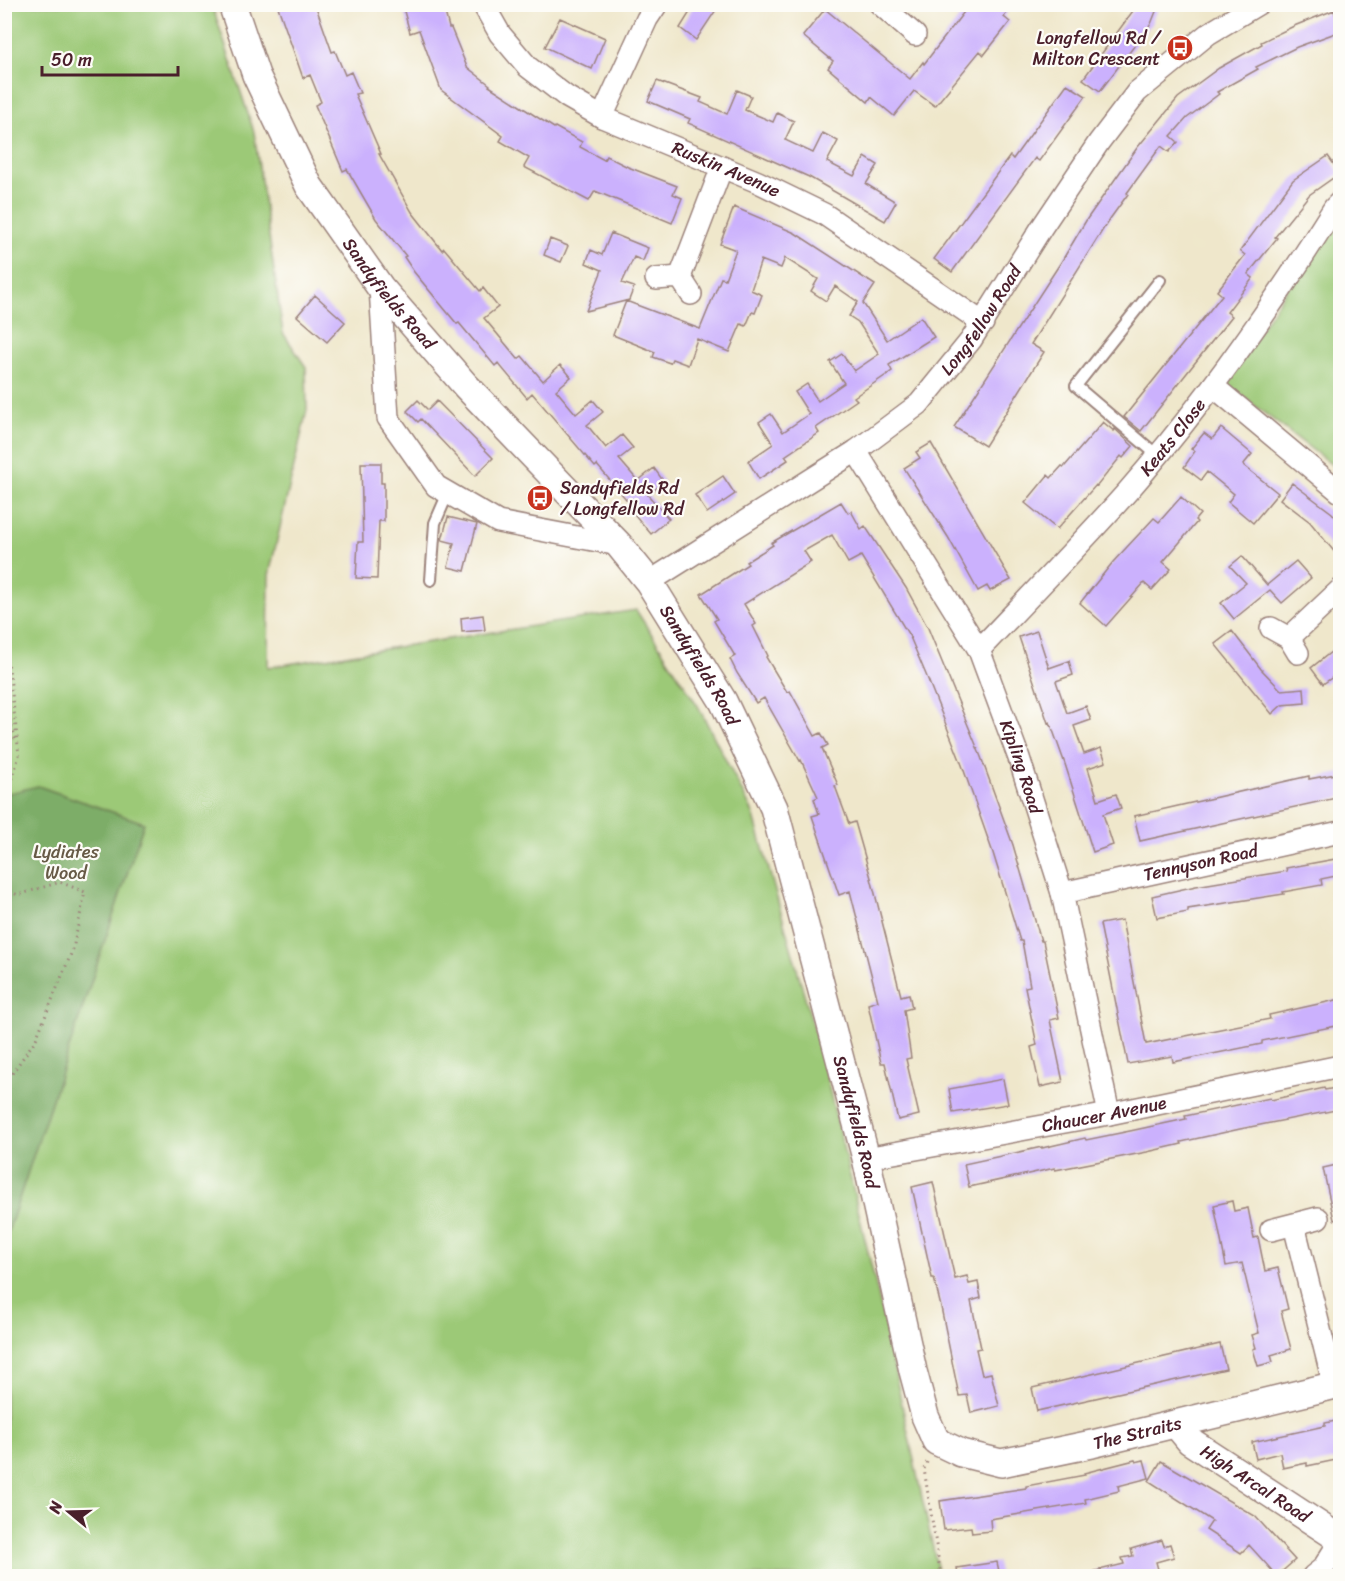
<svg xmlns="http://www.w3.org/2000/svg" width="1345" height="1581" font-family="Sriracha,sans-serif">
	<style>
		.green { fill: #9cc977; stroke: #737451; stroke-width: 1.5 }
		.forest { fill: #7dad68; stroke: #64664a; stroke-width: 1.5 }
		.building { fill: #cbb1fd }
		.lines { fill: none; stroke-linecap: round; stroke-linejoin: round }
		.service-casing { stroke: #9c837b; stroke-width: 14 }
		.minor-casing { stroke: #9c837b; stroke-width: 24 }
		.tertiary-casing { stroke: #9c837b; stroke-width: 30 }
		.path { stroke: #9c837b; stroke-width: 3; stroke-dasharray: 1.5 4.5; stroke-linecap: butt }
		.service { stroke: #fff; stroke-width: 10 }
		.minor { stroke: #fff; stroke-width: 21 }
		.tertiary { stroke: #fff; stroke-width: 27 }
		.labels { text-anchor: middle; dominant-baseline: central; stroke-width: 4.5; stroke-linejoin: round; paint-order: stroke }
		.poi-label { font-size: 18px; fill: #4a1f2b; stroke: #fdfcf7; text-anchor: end }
		.street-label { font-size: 18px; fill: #4a1f2b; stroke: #fdfcf7 }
		.park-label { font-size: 18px; fill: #675a46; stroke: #fdfcf7 }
	</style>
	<rect width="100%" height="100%" fill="#fdfcf7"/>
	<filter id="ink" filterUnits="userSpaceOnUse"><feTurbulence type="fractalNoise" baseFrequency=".0167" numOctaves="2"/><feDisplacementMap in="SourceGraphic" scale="12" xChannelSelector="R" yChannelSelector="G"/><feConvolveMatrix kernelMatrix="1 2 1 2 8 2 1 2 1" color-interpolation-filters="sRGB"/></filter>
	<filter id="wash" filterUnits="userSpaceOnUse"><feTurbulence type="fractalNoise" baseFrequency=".008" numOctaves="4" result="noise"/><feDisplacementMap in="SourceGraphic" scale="24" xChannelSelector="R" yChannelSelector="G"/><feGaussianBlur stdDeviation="1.35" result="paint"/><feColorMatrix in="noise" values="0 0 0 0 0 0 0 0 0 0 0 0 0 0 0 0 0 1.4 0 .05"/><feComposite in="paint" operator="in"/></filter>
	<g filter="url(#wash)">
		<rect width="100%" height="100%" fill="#efe7cb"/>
		<path class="green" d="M5,5H212L254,132L283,333L306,367L307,410L269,575L268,667L636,610L698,706L753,813L820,1050L878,1294L939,1576H5Z
			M1340,208V471L1225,383Z"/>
		<path class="forest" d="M38,786L144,823L5,1241V794Z"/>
		<g id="blocks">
			<path class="building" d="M277,4H315L332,52L335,51L345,75L351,72L360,93L355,94L381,154H379L412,212L442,250L444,248L480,291L483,288L498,307L484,318L518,359L522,356L543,381L560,365L567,372L571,377L556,390L576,414L593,400L603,412L587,425L606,448L622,435L633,448L619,459L638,481L654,468L664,482L648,495L669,519L651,534L629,508L632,506L597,465L595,467L532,393L527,398L498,363L495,366L459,323L457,324L414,272L404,257L406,256L376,219L347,169L343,171L315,105L321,102L310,75L303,78Z
				M402,4H443L449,28H451L467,67L490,85L489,86L554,128L555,127L582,142L580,147L604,160L606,156L628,167L677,186L673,194L682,198L672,223L595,191L589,201L524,167L529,158L500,141L503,136L441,90L419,30L410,33Z
				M695,4H708L716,10L696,40L680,28Z
				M970,4H1013L1004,17L1010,22L984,55L980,51L935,106L914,91L894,116L871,97L868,102L828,68L833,61L803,36L825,9L910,79L923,62L924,64Z
				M1138,4H1159L1151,24L1100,91L1083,79Z
				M1334,10L1341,31L1297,47L1256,67L1258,69L1217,92L1219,94L1187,118L1171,136L1178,142L1169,152L1161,146L1127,193L1128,194L1107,223L1031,344L1044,352L985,446L954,427L1063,259L1087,219L1137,148L1178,98L1219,68L1262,44L1261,42L1294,26Z
				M560,18L605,38L592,69L545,47Z
				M657,81L702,98L700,102L727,114L737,90L751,96L745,110L773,122L777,113L794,121L785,140L813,153L823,133L838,141L827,162L854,176L865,157L878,165L866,184L896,202L885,221L809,177L688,123L690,119L648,101Z
				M1067,84L1086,96L1039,161L1035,158L952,272L934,259L1010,156L1013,159Z
				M1328,156L1340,173L1309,195L1275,237L1277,238L1248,274L1253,278L1227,312L1232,316L1141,431L1124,417L1222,295L1217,291L1245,255L1240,251L1293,180Z
				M734,207L795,233L875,285L863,303L887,340L921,317L934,337L889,365L892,371L854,397L857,400L816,428L819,433L785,456L788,460L759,479L748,461L773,444L759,422L771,414L783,432L809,414L795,392L807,384L818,401L844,383L830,362L842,354L854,371L879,354L858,322L849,316L858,302L835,286L826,301L811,291L818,279L785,258L781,268L761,260L751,290L762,295L755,313L752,312L746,326L741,324L729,352L697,339L688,365L672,359L670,363L653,357L655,352L613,335L626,301L700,329L721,278L725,279L736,250L720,244Z
				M611,233L648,248L643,261L634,257L622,283L634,287L629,300L586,311L602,270L586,263L591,250L602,255Z
				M550,239L568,246L561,262L544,255Z
				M315,295L345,322L327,342L297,316Z
				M418,400L428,410L437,401L493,458L475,476L421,419L418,422L407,411Z
				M1103,422L1114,431L1115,429L1133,446L1123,458L1121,456L1097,486L1096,485L1057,529L1025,503L1048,475L1051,478L1062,466L1064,467Z
				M1221,428L1252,454L1243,465L1278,493L1253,523L1228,502L1234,494L1207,472L1201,480L1184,467L1195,451L1191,449L1204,433L1212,439Z
				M931,443L1011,580L990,591L987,586L978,591L948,537L904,468L920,458L916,452Z
				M361,463H381V483H384V521H379L377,579L356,578L358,542H363Z
				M723,476L735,494L707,513L695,495Z
				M1292,483L1332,513L1341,524V560L1310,522L1280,499Z
				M1181,497L1200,514L1195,520L1197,522L1163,562L1171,569L1152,590L1144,583L1106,626L1080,603L1113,562L1154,518L1159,522Z
				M841,502L848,513L851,511L861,529L865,526L906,588L928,628L981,757L1013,845L1041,941H1043L1059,1018L1050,1020L1063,1082L1040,1087L1031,1047L1037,1045L1025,987L1030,986L1022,941H1020L993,853L962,765L927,677L910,637L861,556L848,563L832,535L804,551L811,562L744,604L756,624L753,626L768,656L766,657L787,692L790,691L815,736L821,733L828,745L822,748L838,785L835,786L849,824L855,822L871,878L901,996L909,994L912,1008L904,1010L911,1058L906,1059L919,1115L898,1120L885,1063H881L868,1004L878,1001L850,891L839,895L812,816L819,814L814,799L818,797L801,760L800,761L764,698L756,703L737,673L730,659L735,656L714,621L717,619L701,594L748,564L746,562L773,545L771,543Z
				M448,517L477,524L465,571L448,567L454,543L442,540Z
				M1242,556L1267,585L1296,561L1311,578L1282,603L1270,590L1234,619L1221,603L1246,583L1230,566Z
				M483,615L485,630L462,632L461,618Z
				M1037,631L1049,668L1069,661L1073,675L1056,681L1067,713L1086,706L1091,720L1074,726L1084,754L1101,748L1106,762L1088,768L1098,800L1116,794L1121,808L1103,814L1113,845L1093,852L1065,764L1050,722L1048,723L1019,637Z
				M1232,631L1261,669L1281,690L1304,688L1305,703L1282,705L1272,714L1215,644Z
				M1341,644V671L1323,684L1311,668Z
				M1341,773V797L1140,841L1134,816L1309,776V779Z
				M1341,858V875L1321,879L1322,885L1283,892L1284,894L1188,909V912L1157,918L1152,896L1196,886L1287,871L1286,868Z
				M1122,920L1146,1044L1270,1019L1269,1015L1341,999V1025L1262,1041V1044L1173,1062L1172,1056L1128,1064L1100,924Z
				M1003,1079L1008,1104L953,1113L949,1089Z
				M1341,1087V1109L1240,1129L1181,1142L1182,1144L1147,1152L1055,1170V1168L969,1187L964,1164L1042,1147V1148L1085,1138L1086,1140L1130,1131L1186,1119L1185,1116L1270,1098L1271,1100L1324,1088L1325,1090Z
				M1341,1164V1219L1334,1220L1323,1168Z
				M933,1182L955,1279L967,1276L969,1284L978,1282L981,1298L971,1301L981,1348L976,1349L982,1375L991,1373L999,1406L971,1413L967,1395L959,1396L941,1307L934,1278H932L912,1187Z
				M1232,1201L1234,1211L1248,1208L1254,1238L1258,1237L1265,1271L1278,1268L1288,1309L1281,1311L1291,1349L1271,1355L1273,1362L1258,1366L1253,1349L1256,1348L1252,1335L1259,1333L1242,1263L1226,1266L1214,1205Z
				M1220,1344L1226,1369L1037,1411L1032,1388Z
				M1341,1420V1459L1307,1466V1463L1283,1468L1280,1453L1256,1459L1252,1442L1325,1426V1423Z
				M1135,1460L1136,1462L1144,1460L1149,1478L1118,1486L1119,1491L1085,1499L1086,1503L990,1519L991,1531L972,1533L971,1527L944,1530L940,1501L1026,1488V1486L1085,1475L1084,1473Z
				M1161,1461L1255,1516L1295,1560L1277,1576L1249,1545L1241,1553L1206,1530L1212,1521L1149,1481Z
				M1162,1540L1164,1546L1170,1544L1174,1557L1156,1562L1159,1573L1146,1576H1096L1095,1571L1124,1564L1122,1558L1133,1556L1131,1549Z
				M997,1562L1000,1576H958L957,1568Z"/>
		</g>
	</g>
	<g filter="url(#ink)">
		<use href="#blocks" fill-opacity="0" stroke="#9c837b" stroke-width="1.5"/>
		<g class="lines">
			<defs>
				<path id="service" d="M1157,455L1076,386L1160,280
					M431,580L435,523L448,493"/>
				<g id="minor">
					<path id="s1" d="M483,4L500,34L528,67L567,97L602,117L758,182L824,214L983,323"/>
					<path d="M880,4L915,35"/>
					<path d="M602,117L647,19L657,4"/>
					<path d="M680,277L722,167"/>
					<path d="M656,279L680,277L691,294"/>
					<path d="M380,287L388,418L436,486L498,522L619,545"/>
					<path d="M1213,386L1340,492"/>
					<path id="s2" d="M856,451L979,650L1019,758L1062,893L1109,1114"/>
					<path id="s3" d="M649,582L856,451L919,404L971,340L1042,227L1099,142L1137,92L1208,34L1258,4"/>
					<path d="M1271,628L1289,638L1298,653"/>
					<path d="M1289,638L1340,590"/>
					<path id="s4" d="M979,650C1029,597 1080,545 1128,491C1205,403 1272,307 1334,208L1340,202"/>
					<path id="s5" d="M1062,893L1340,832"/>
					<path id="s6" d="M866,1158L1109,1114L1340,1066"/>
					<path d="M1294,1225L1334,1386"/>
					<path d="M1271,1230L1318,1218"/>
					<path d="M1313,1576L1323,1568L1340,1541"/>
				</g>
				<g id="tertiary">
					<path id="s7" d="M232,4L256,75L309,186L380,287L466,386L619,545L649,582L723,701L774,808L866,1158L913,1371L925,1416L936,1441L961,1453L1001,1463L1092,1444L1340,1384"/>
					<path id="s8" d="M1176,1424L1190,1441L1340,1539"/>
				</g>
			</defs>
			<use href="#service" class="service-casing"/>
			<use href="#minor" class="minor-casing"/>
			<use href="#tertiary" class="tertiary-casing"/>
			<path class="path" d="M4,654L9,667L19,755L4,811
				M4,697L16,742
				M4,889L18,895L60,882L85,892L73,949L36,1039L4,1085
				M927,1462L924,1469L941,1576"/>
			<use href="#service" class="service"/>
			<use href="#minor" class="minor"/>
			<use href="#tertiary" class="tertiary"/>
		</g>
	</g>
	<defs>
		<symbol id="bus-disc" viewBox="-11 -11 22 22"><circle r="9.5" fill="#c8321e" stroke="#fdfcf7"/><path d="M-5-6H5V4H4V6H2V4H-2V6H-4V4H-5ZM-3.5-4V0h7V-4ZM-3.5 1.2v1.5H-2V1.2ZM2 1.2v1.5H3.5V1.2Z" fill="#fff"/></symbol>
	</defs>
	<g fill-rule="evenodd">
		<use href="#bus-disc" x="1165" y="33" width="30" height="30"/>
		<use href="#bus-disc" x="525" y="483" width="30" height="30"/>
	</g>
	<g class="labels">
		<g class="poi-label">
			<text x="1160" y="38">Longfellow Rd /<tspan x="1160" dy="21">Milton Crescent</tspan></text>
			<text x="560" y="488" text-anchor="start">Sandyfields Rd<tspan x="560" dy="21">/ Longfellow Rd</tspan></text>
		</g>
		<g class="street-label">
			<text stroke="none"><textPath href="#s1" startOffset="302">Ruskin Avenue</textPath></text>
			<text stroke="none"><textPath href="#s7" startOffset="332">Sandyfields Road</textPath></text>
			<text stroke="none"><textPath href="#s3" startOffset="428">Longfellow Road</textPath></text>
			<text stroke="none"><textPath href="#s4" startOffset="288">Keats Close</textPath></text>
			<text stroke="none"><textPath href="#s7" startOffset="818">Sandyfields Road</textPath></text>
			<text stroke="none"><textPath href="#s2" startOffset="358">Kipling Road</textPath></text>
			<text stroke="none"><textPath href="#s5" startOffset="142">Tennyson Road</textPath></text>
			<text stroke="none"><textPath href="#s6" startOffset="242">Chaucer Avenue</textPath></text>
			<text stroke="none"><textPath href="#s7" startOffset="1304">Sandyfields Road</textPath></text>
			<text stroke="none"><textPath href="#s7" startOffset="1842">The Straits</textPath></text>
			<text stroke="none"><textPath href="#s8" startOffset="100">High Arcal Road</textPath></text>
		</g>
		<g class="park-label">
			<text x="66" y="852">Lydiates<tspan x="66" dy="21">Wood</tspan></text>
		</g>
	</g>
	<rect width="1345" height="1581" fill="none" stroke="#fdfcf7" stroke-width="24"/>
	<g transform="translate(69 1512) rotate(289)" stroke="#fdfcf7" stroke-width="4.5" paint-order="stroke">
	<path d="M0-4.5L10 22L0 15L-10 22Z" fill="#4a1f2b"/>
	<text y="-9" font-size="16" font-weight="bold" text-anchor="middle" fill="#4a1f2b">N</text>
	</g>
	<path d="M42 66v9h136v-9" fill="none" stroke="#4a1f2b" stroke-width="3"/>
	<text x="51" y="66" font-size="18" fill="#4a1f2b" stroke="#fdfcf7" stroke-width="4.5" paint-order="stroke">50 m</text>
</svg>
